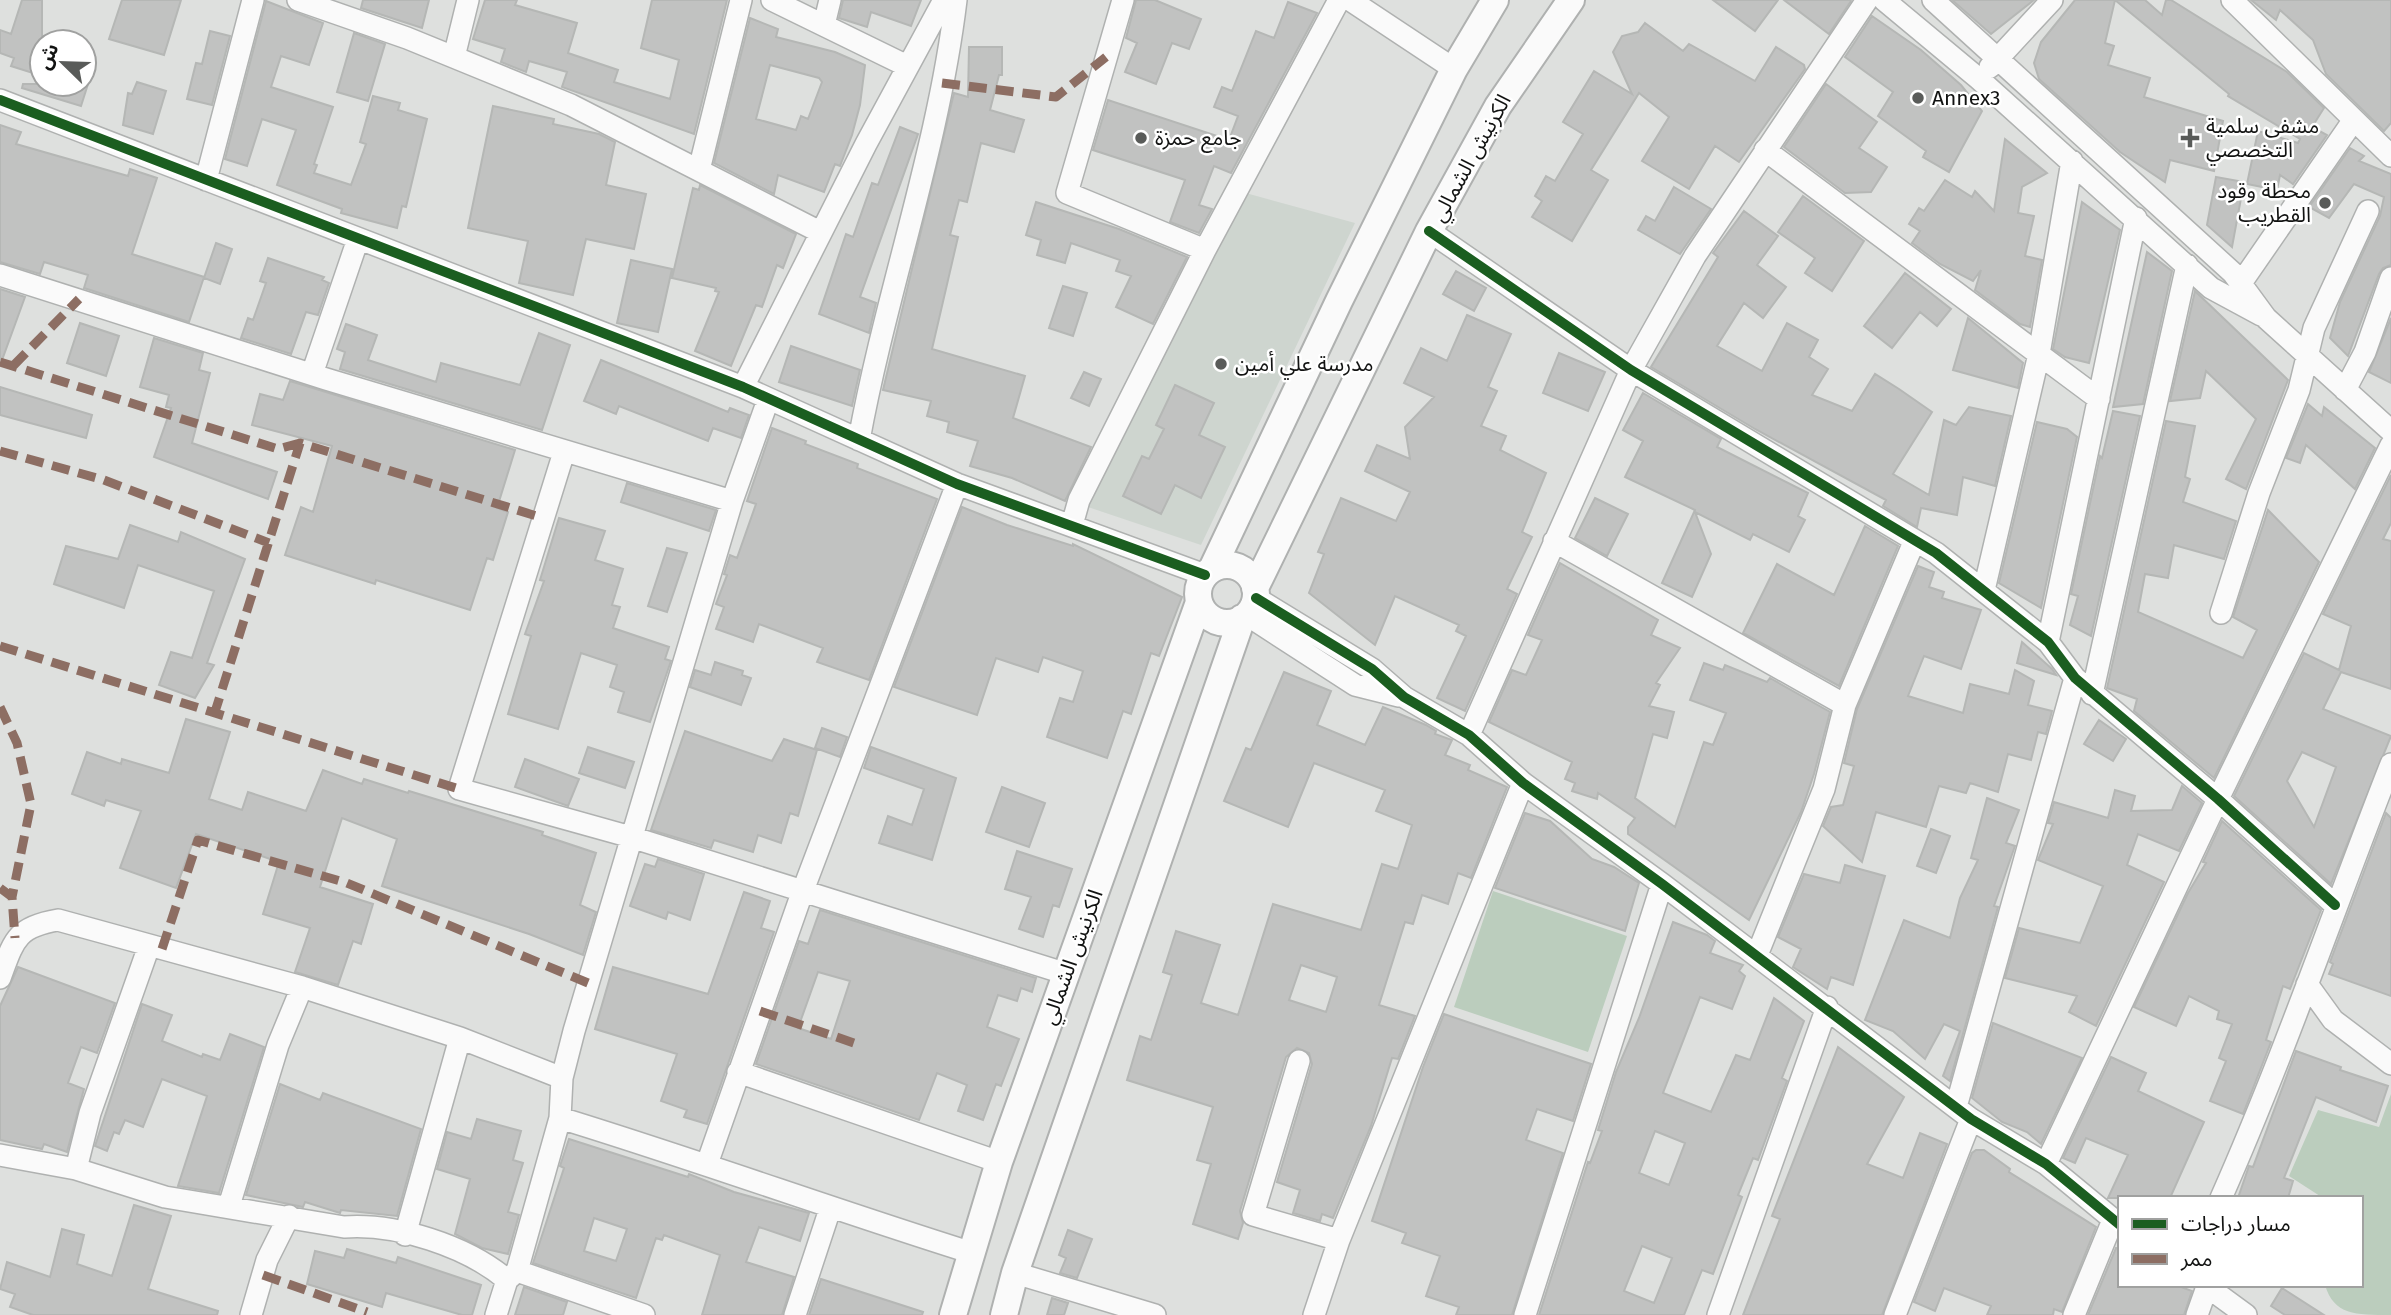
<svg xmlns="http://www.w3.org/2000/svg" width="2391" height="1315" font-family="'Fira Sans','Noto Sans Arabic',sans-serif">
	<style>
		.built { fill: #ced5cf }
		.green { fill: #bbcdbd }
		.building { fill: #c1c2c1; stroke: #b5b7b5; stroke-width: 2; fill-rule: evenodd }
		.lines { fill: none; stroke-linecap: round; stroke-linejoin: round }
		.minor-casing { stroke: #afb1b0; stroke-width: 24 }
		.major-casing { stroke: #afb1b0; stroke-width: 30 }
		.minor { stroke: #fafafa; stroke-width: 21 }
		.major { stroke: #fafafa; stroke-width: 26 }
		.quiet { stroke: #8d6e63; stroke-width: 9; stroke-dasharray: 18 9; stroke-linecap: butt }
		.cycleway-casing { stroke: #fff; stroke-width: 15 }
		.cycleway { stroke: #1b5e20; stroke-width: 10 }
		.poi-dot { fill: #595b59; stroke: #fff; stroke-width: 2.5 }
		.labels { text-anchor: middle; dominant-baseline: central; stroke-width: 5; stroke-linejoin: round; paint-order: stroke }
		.poi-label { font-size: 21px; fill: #121312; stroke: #fff; text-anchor: start }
		.street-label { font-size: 21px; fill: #121312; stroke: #fff }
	</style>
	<rect width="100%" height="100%" fill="#dee0de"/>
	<path class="built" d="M1242,192L1355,223L1201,545L1085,506Z"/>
	<path class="green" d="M1493,891L1627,936L1588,1052L1454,1007Z
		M2391,1094V1315C2355,1315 2334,1315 2325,1285H2361V1198H2323L2289,1176L2318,1110L2379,1127Z"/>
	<path class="building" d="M22,0H42V76L11,66L14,58L0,53V30L11,34Z
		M122,0H181L164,55L109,39Z
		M363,0H429L422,28L361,8Z
		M485,0H517L515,5L577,23L568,53L618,70L614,82L670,99L679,60L641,48L652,0H727L694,134L562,87L567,72L529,61L526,72L501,62L505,49L473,39Z
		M843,0H921L911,26L871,12L867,27L839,18Z
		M1136,0H1155L1201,19L1189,49L1172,43L1156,84L1125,72L1137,43L1126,38Z
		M1713,0H1778L1755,31Z
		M1784,0H1850L1851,1L1829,34Z
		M1952,0H2034L1991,34Z
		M2075,0H2115L2105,43L2114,46L2108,65L2150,78L2144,97L2223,121L2214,171L2170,160L2165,182L2120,152L2039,79L2034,63L2041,42Z
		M2115,0H2145L2162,15L2166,0H2171L2287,72L2324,108L2312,127L2327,135L2293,184L2280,175L2277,190L2247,184L2258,131L2298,143L2300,139L2228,96L2229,94Z
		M2251,0H2391V123L2384,131L2326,74L2313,40L2280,10L2276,20Z
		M266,1L323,23L309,65L281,56L271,87L333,107L314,164L317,165L314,173L351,185L366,144L360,142L373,96L400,103L398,110L427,119L406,207L402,206L397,228L341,213L342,209L277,185L296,130L262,119L247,166L225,159Z
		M1288,2L1317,13L1231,173L1214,166L1199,205L1212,209L1199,233L1170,222L1185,180L1093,150L1108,100L1229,140L1238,116L1214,107L1222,87L1232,91L1256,31L1274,38Z
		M1872,16L1921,50L1961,85L1982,111L1949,172L1923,157L1926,151L1878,116L1893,92L1845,57Z
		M750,18L778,29L776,37L835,52L865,65L860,105L852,135L840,166L835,164L824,192L778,175L774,194L714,163ZM770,65L819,78L822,82L808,119L801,116L796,130L756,119Z
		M1645,23L1683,51L1689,44L1755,81L1776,47L1804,65L1805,69L1739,162L1715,146L1689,189L1642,161L1669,117L1639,93L1591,170L1608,180L1572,241L1532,217L1542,201L1535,196L1546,176L1555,181L1583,134L1563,122L1594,71L1632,94L1613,52L1622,36L1638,32Z
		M210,31L230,36L212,105L187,99L196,63L202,64Z
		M354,33L385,44L368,101L337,92Z
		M969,47H1002V75H999L990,110L1024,120L1014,152L981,143L967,202L959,200L950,235L958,237L932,349L1025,376L1013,418L1091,447L1065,501L1012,478L970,466L978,441L947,432L949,422L927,416L931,401L883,390L954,93L968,97Z
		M137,82L166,91L153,134L123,125L128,93L132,94Z
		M23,84H88L81,106L22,88Z
		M1826,84L1877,122L1859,148L1887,167L1871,192L1845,193L1784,147Z
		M493,106L554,119L553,124L599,134L615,142L606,185L646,194L634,249L586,239L573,295L519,283L528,241L468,228Z
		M0,125L21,132L16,144L128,176L130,169L157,178L132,254L204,277L189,322L84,288L88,275L44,262L40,274L0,262Z
		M900,127L918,134L860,297L876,303L869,333L819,314L846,234L853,237L872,183L878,185Z
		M2005,139L2047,173L2022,187L2018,213L2034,216L2025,256L2042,260L2030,327L2020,324L1975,290L1981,270L1973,281L1940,264L1912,243L1920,231L1909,224L1919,208L1924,211L1945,180L1972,197L1975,191L1994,211Z
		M2350,148L2364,156L2359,161L2391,174V265L2383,268L2379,274L2348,356L2330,338L2340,302L2380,216L2384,197L2354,184L2329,218L2309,207Z
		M2216,177L2244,182L2232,247L2207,225Z
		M700,185L796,234L783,268L777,265L762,307L756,305L731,366L695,351L719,292L715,291L716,288L672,278L693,188L699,190Z
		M1674,187L1711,209L1680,254L1638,230L1646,216L1655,221Z
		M1803,196L1864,241L1832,291L1805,273L1815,258L1778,232Z
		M1036,202L1119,229L1187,257L1153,324L1116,307L1131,276L1116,271L1120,260L1071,243L1065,263L1037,255L1041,240L1026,235Z
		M2082,202L2120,230L2089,363L2065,357L2053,349Z
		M1744,211L1778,236L1757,265L1786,287L1763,318L1744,303L1717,346L1762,371L1787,323L1818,340L1809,357L1828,369L1812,395L1852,411L1875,374L1899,389L1932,412L1893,474L1929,495L1944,420L1956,425L1969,407L2011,416L1995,486L1963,477L1957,515L1921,508L1917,527L1883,506L1886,500L1755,429L1651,367L1718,257L1713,253Z
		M216,243L232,249L220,284L204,278Z
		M2147,252L2172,271L2143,404L2113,407Z
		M268,258L324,277L322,280L329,283L318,315L306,312L291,354L241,338L248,318L253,320L266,283L260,281Z
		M631,260L672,269L658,332L617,323Z
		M1456,271L1486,288L1474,311L1443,294Z
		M1905,273L1951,309L1937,326L1920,312L1892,348L1864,326Z
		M1063,286L1087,293L1073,336L1049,328Z
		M0,289L25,297L2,360L0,359Z
		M2195,291L2288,380L2246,489L2226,479L2256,419L2206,371L2200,398L2170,401Z
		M1467,315L1511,334L1488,387L1497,391L1481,426L1506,436L1500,450L1546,473L1522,532L1532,537L1507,589L1517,594L1465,711L1437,698L1466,636L1456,631L1459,625L1395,596L1375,645L1309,593L1324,554L1318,552L1341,498L1396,521L1410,492L1365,471L1377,445L1410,459L1405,427L1434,397L1404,383L1421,348L1447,361Z
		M1968,318L2023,363L2018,388L1953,370Z
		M2391,318V383L2369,372Z
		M80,323L119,336L106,376L67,363Z
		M346,324L377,335L368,360L436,382L441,363L520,385L539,333L570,345L542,430L340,369L345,352L337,349Z
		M154,338L203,353L199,370L210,373L192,443L277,472L268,499L154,457L171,408L166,407L169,395L140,387Z
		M791,346L860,370L852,406L779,382Z
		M1559,353L1605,372L1588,411L1543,393Z
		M601,360L728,412L730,408L749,415L741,438L713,428L708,441L619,406L616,414L584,401Z
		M1084,372L1101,379L1089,406L1071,398Z
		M290,381L515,450L497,508L508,512L493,560L487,558L470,610L376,580L375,584L285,555L301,507L313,512L332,446L252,425L260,394L283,400Z
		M1175,385L1214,403L1199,435L1225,447L1201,498L1175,485L1161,514L1123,496L1142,456L1149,459L1164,429L1156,425Z
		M0,387L92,415L86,438L0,415Z
		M1643,393L1721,439L1717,447L1808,493L1798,516L1805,520L1789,552L1753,534L1750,540L1695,512L1711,554L1692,597L1662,583L1695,510L1625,477L1643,441L1623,430Z
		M2308,404L2322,416L2324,407L2375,448L2355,489L2306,445L2300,463L2286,458Z
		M2113,411L2140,416L2091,636L2070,625L2078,596L2071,594L2100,456L2102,458Z
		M2166,421L2195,426L2185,477L2190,479L2183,502L2236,521L2224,559L2174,545L2168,578L2145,574L2138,612L2243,658L2257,630L2233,617L2268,510L2319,562L2214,778L2134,711L2137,699L2107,688Z
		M2037,422L2067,429L2077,437L2041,608L1999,583Z
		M772,428L806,441L805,444L858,464L857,468L937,499L869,680L817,662L823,648L759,624L753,642L716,629L724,607L716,604L727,575L724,574L730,555L737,558L756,504L747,501Z
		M2391,475V523L2383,539L2391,541V689L2341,672L2323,709L2391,736L2331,884L2234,796L2304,653L2339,670L2351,626L2323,614ZM2302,752L2336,767L2314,827L2287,781Z
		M627,483L716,510L709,531L621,502Z
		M1595,498L1628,514L1607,556L1575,538Z
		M962,507L1007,525L1073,546V544L1182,597L1159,656L1151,653L1131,714L1123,711L1107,758L1047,737L1060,698L1073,702L1083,671L1043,657L1038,672L996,658L977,715L894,687Z
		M559,518L605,531L595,560L623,569L612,605L620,607L613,628L669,647L665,659L671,661L650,722L618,712L624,692L610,687L617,665L581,653L558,729L508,714L531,636L525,634L544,581L540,580Z
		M130,525L178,542L181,532L245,559L207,663L214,665L195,698L159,685L171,652L192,658L214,591L138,565L124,608L54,584L66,546L118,559Z
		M1865,526L1898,546L1839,686L1743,633L1777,564L1834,595Z
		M667,548L687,553L667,612L648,606Z
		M1560,563L1658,620L1651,635L1680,648L1656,683L1660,685L1649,706L1674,712L1667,738L1653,734L1635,798L1675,827L1704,742L1713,745L1726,713L1690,700L1704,663L1723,670L1725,665L1767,682L1770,678L1830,712L1814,774L1801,812L1749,920L1628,834V827L1635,818L1598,793L1597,799L1572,791L1575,783L1565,779L1572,762L1489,722L1512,670L1526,675L1542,640L1528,635Z
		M1918,566L1934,572L1929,587L1944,592L1942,598L1981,610L1961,669L1924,656L1908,696L1963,713L1970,684L2009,694L2015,670L2034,681L2028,705L2052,711L2046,734L2038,732L2031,760L2008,754L1998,792L1970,783L1966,793L1939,786L1926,827L1876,812L1862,862L1823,826L1831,807L1843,805L1854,766L1844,763L1857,709Z
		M2022,642L2052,669L2056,675L2017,663Z
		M715,662L743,671L742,675L751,678L741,705L690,687L695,670L711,675Z
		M1284,672L1331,691L1317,725L1365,745L1383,707L1426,725L1436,731L1435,734L1452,740L1445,755L1470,765L1468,770L1507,787L1471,878L1458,873L1448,904L1422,895L1413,924L1405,922L1379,1005L1415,1016L1398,1059L1392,1058L1371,1126L1333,1218L1322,1214L1320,1221L1293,1213L1300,1190L1277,1182L1312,1064L1309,1053L1297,1048L1286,1057L1240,1211L1243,1223L1238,1239L1193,1224L1211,1164L1197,1160L1213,1107L1127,1080L1140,1036L1151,1040L1172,975L1163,972L1176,931L1220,945L1201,1003L1238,1015L1273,904L1361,930L1382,864L1398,869L1412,825L1376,811L1385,790L1314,763L1288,827L1224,801L1246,748L1251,750ZM1301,965L1337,977L1326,1012L1289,1000Z
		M186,719L230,732L209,799L242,810L248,792L306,811L323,770L362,784L364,779L408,793L409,791L543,832L542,835L596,853L580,905L596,912L583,955L529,934L382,886L397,839L342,818L320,887L373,904L361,944L353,941L338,985L295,972L310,928L263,914L279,862L196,834L176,888L120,868L141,811L106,800L104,806L72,794L87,752L121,764L122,759L169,773Z
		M2099,720L2126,739L2113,761L2084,744Z
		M822,728L847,737L840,757L815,748Z
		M685,731L772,761L784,739L817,750L798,816L790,813L781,843L758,835L753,852L714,840L711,848L651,830Z
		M588,747L634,762L625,788L579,773Z
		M871,747L956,778L932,860L879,843L888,816L912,825L924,789L864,768Z
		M525,759L579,779L568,806L515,787Z
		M2182,786L2202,803L2179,851L2138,834L2127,865L2164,882L2096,1026L2069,1012L2077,996L2005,978L2019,928L2080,943L2103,886L2038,860L2053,824L2048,823L2054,802L2108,818L2115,790L2135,796L2131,811L2172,810Z
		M1002,787L1045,803L1029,847L986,832Z
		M1987,798L2019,810L2006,843L2015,846L1994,906L1998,907L1950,1081L1943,1076L1960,1031L1944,1024L1925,1059L1893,1031L1865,1020L1904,920L1950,938L1960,898L1978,860L1971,858Z
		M1525,813L1550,821L1592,859L1614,867L1639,883L1625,931L1495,888Z
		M2386,813L2391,818V996L2329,974L2333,964L2330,962Z
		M2222,821L2321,910L2290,989L2283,986L2266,1040L2271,1042L2243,1114L2210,1101L2226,1061L2219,1058L2232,1024L2217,1019L2219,1011L2189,996L2176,1026L2134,1007L2188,893L2206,863L2203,862Z
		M1931,829L1950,836L1936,873L1917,866Z
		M1017,851L1072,869L1059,907L1053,905L1043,937L1019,929L1031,897L1005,889Z
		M658,859L704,874L690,920L668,912L666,919L630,906L645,864L655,867Z
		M1845,865L1885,876L1853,985L1831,977L1827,989L1793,967L1801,949L1778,937L1804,874L1840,883Z
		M744,892L770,901L761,928L774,932L707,1124L684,1117L687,1110L661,1101L677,1054L595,1029L613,967L708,994Z
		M820,910L1036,978L1032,992L1021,988L1017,1001L998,995L987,1027L1019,1039L1001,1086L996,1084L983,1120L958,1111L967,1085L937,1073L919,1120L756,1064L799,941L808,944ZM818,972L850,981L831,1039L798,1028Z
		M1673,922L1707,935L1715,941L1710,953L1743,965L1739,971L1745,976L1732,1009L1700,997L1663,1093L1711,1112L1736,1055L1750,1060L1774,998L1804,1021L1782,1078L1787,1081L1758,1160L1753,1158L1738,1195L1742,1197L1713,1274L1702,1270L1684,1315H1539L1588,1162L1590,1163L1602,1131L1598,1130L1616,1072L1639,1018ZM1655,1131L1685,1143L1669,1185L1639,1173ZM1642,1246L1672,1258L1654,1303L1624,1291Z
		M18,967L115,1003L97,1053L81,1047L68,1083L84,1089L67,1152L44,1144L42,1149L0,1140V1006Z
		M142,1004L172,1015L162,1041L202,1057L203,1054L220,1060L230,1034L264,1047L219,1193L178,1186L207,1096L162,1079L143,1127L125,1120L119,1134L114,1132L107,1151L95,1146Z
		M1444,1014L1591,1064L1573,1121L1537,1109L1526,1140L1563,1153L1512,1315H1456L1459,1307L1426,1296L1440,1256L1402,1243L1406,1233L1372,1221L1423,1067Z
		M1993,1023L2082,1058L2041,1144L2027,1132L2002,1122L1972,1098Z
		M1838,1047L1904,1097L1867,1164L1903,1178L1920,1133L1947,1144L1882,1315H1743L1780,1219L1772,1216Z
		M2296,1051L2341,1067L2340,1070L2388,1086L2376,1122L2316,1097L2284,1178L2293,1181L2288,1198H2238L2249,1166L2253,1167Z
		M2111,1057L2146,1073L2138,1091L2204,1122L2170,1198H2108L2128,1155L2086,1138L2075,1163L2063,1158Z
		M280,1084L320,1100L323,1093L421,1129L397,1216L341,1210L340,1213L305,1202L303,1207L246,1195Z
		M477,1119L521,1131L513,1160L523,1163L508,1212L519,1215L508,1254L482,1248L455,1234L470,1179L437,1169L447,1132L471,1139Z
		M569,1139L688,1177L689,1174L734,1192L809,1213L800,1241L759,1227L746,1262L794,1277L782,1315H702L720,1255L664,1235L662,1240L656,1238L636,1298L533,1263L564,1168L560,1166ZM594,1218L627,1229L616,1261L584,1251Z
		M1976,1150H1984L2010,1169L2009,1172L2096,1227L2062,1312L2054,1309L2053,1315H1987L1991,1306L1944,1288L1935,1311L1914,1302L1972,1153Z
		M134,1205L171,1216L148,1289L218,1311L217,1315H33L10,1307L15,1294L0,1289L7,1262L50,1277L62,1229L84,1235L77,1264L112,1276Z
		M1068,1230L1092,1239L1077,1278L1060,1273L1066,1258L1059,1255Z
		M2116,1248L2120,1249V1285H2176L2192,1291L2184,1315H2088Z
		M347,1249L396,1263L398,1257L481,1285L472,1315H462L386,1293L382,1307L307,1284L315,1251L344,1258Z
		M821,1279L923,1312L922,1315H809Z
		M524,1287L567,1302L563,1315H515Z
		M2282,1288L2324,1315H2285L2271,1306Z
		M1052,1298L1068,1303L1064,1315H1047Z"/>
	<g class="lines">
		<defs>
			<path id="minor" d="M298,0L407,38L571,105L820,232
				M772,0L907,66
				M1123,0L1067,193L1205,250
				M1350,0L1454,69
				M1884,0L1979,79L2211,288L2261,315
				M1933,0L2233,273L2266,318L2391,431
				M2232,0L2391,156
				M824,25L830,0
				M454,57L468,0
				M1990,67L2052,0
				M0,100L743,387L957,484L1205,575
				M1765,150L2099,399
				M699,170L741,0
				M206,180L253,0
				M1429,231L1631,370L1936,553L2048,642L2075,678L2218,799L2335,905
				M0,275L326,379L732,501
				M2241,283L2353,121
				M312,374L358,239
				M743,387L866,144L944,0
				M2345,390L2365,352L2391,278
				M859,440C886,292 938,150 956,0
				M564,452L459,789L631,837L1067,974
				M1072,525L1079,500L1205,250L1339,0
				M1554,541L1845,705
				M1984,590L2039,354L2072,161
				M1256,598L1372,669L1404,697L1469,735L1523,783L1662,884L1971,1119L2046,1164L2120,1225
				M2221,613L2259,493L2299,390L2314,328L2368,211
				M1247,615L1355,685L1399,696
				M2048,642L2136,218
				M2092,694L2187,265
				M1469,735L1631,370L1695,256L1867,0
				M1757,955L1824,789L1845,705L1914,542
				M0,978C14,940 16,927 58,920L302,987L460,1038L562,1078
				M2307,984L2333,1020L2391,1064
				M1299,1061L1253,1215L1339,1240
				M738,1072L999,1162
				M1956,1107L2075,678
				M560,1118C697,1160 832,1209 969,1252
				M0,1155L76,1169L165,1197L344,1227C396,1223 467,1246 507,1280
				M707,1164L802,893L957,484
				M2046,1164L2218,799L2391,445
				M76,1169L90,1113L149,946
				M2221,1198C2284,1056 2334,909 2391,764
				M229,1206L278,1045L302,987
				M405,1235L460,1038
				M517,1271L644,1315
				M1015,1273L1155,1315
				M2205,1285L2246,1315
				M251,1315L267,1260L289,1216
				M496,1315L507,1280L517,1271L560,1118L562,1078L574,1031L732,501L768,400
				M795,1315L830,1209
				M1314,1315L1339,1240L1523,783
				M1525,1315L1662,884
				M1718,1315L1827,1007
				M1895,1315L1971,1119
				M2074,1315L2113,1220
				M2197,1315L2207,1287"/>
			<path id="major" d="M1198 594a29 29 0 1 1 58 0a29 29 0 1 1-58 0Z
				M1212,569L1339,301L1454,69L1495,0
				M1255,588L1429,231L1498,106L1571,0
				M953,1315L999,1162L1199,602
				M1004,1315L1015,1273L1242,618"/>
		</defs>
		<use href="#minor" class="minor-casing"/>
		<use href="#major" class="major-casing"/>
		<use href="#minor" class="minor"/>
		<use href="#major" class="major"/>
		<path class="quiet" d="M942,83L1056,97L1106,57
			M0,362L278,449L300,443
			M13,366L79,299
			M0,451L104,480L269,543
			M0,646L459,789
			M0,707L17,743L31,804L12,897
			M214,715L300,443L543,518
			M0,888L12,897L15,938
			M162,949L198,840L347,883L588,983
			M760,1011L857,1044
			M263,1275L367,1312"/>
		<defs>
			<path id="cycleway" d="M0,100L743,387L957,484L1205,575
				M1429,231L1631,370L1936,553L2048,642L2075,678L2218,799L2335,905
				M1256,598L1372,669L1404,697L1469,735L1523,783L1662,884L1971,1119L2046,1164L2120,1225"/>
		</defs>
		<use href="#cycleway" class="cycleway-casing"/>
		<use href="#cycleway" class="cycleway"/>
	</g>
	<g class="poi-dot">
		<circle cx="1918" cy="98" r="7"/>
		<circle cx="1141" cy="138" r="7"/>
		<path d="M2186.5 127.5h7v7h7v7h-7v7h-7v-7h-7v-7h7z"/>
		<circle cx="2325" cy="203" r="7"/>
		<circle cx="1221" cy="364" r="7"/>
	</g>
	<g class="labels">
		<g class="poi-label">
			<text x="1932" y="98">Annex3</text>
			<text x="2206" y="126">مشفى سلمية<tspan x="2206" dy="24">التخصصي</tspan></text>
			<text x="1155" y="138">جامع حمزة</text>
			<text x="2311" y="191" text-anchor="end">محطة وقود<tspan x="2311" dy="24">القطريب</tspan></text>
			<text x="1235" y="364">مدرسة علي أمين</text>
		</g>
		<g class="street-label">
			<text transform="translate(1471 158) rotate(-61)">الكرنيش الشمالي</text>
			<text transform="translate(1072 957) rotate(-70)">الكرنيش الشمالي</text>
		</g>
	</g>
	<rect x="2118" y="1196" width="245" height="91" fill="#ffffff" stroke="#a0a1a0" stroke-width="2"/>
	<rect x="2132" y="1219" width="35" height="10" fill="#1b5e20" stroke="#a0a1a0" stroke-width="2"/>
	<text x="2181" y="1231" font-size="21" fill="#121312">مسار دراجات</text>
	<rect x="2132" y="1254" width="35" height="10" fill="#8d6e63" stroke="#a0a1a0" stroke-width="2"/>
	<text x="2181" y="1266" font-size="21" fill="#121312">ممر</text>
	<g transform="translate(63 63) rotate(293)"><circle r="33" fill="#ffffff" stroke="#a0a1a0" stroke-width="2"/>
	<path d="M0-5L12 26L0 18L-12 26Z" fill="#595b59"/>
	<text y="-10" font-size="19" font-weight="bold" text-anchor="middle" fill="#121312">ش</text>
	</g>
</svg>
